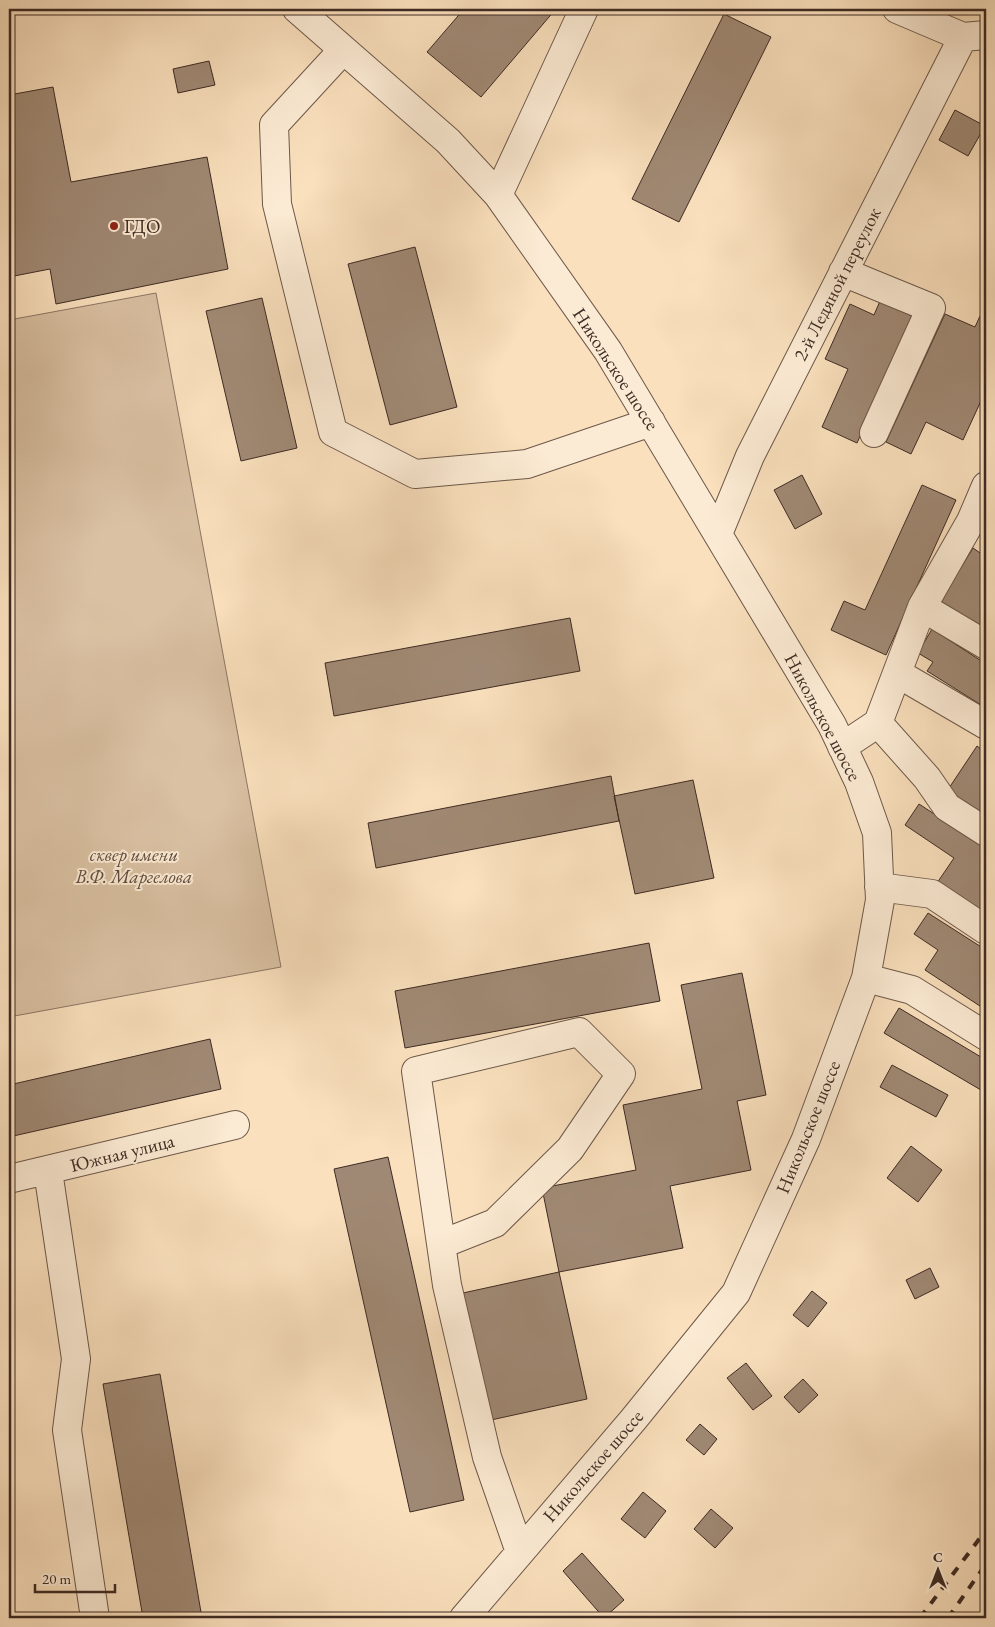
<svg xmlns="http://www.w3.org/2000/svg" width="995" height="1627" font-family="'EB Garamond',serif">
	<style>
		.green { fill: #dac1a3; stroke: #8c7664 }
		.building { fill: #a08974; stroke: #3e2b24 }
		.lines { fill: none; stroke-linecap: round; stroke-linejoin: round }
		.minor-casing { stroke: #6d584a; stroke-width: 30 }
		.minor { stroke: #fcebd4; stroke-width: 28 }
		.rail { stroke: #3e2b24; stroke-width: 4; stroke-dasharray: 9 9; stroke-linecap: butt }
		.poi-dot { fill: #8f2418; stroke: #fcebd4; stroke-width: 2 }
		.labels { text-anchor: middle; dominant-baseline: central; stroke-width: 4; stroke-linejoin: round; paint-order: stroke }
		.poi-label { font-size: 19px; fill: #3e2b24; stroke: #fcebd4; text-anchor: start }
		.street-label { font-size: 19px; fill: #3e2b24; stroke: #fcebd4 }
		.park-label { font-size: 19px; font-style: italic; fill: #5d493d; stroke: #fcebd4 }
	</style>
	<rect width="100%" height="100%" fill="#fae0bd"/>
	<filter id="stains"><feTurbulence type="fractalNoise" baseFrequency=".004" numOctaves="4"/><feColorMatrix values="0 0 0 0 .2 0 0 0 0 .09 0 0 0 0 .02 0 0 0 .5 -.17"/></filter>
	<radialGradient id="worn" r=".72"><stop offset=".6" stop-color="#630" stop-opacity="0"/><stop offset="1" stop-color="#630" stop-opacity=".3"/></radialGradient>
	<path class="green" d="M156,293L281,967L9,1017V320Z"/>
	<path class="building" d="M464,9H554L555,10L481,97L427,52Z
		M724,14L771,37L679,222L632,199Z
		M209,61L215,85L178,93L173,69Z
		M53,87L71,182L207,157L228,269L56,304L50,269L9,277V95Z
		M955,110L985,126L968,156L939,140Z
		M415,247L457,407L390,425L348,264Z
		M262,298L297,448L241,461L206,311Z
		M880,301L914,317L857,443L822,427L848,369L825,359L850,304L874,315Z
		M945,314L975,327L980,316L986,318V390L963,440L926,422L911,454L886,442Z
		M802,475L822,514L795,529L774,490Z
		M922,485L956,500L886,655L831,630L844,601L865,610Z
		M973,548L986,557V630L940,601Z
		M570,618L580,671L334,716L325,663Z
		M932,629L986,664V708L927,671L933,662L918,653Z
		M977,746L986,753V817L947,791Z
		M611,776L619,821L376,868L368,823Z
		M693,780L714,878L635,894L614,796Z
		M919,804L986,848V915L937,883L954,858L905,825Z
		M928,913L986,950V1010L925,970L938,950L914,934Z
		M649,943L660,1001L405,1048L395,991Z
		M742,973L766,1095L737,1101L751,1170L670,1186L683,1248L559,1272L542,1188L636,1170L623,1105L702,1089L681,985Z
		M899,1008L986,1060V1093L884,1033Z
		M210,1039L221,1089L9,1137V1085Z
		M892,1065L948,1095L936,1117L880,1087Z
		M911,1146L942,1170L918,1202L887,1178Z
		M388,1157L464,1500L410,1512L334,1169Z
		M930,1268L939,1287L915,1299L906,1280Z
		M559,1272L587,1399L491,1420L463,1293Z
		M812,1291L827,1303L808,1327L793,1315Z
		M746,1363L772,1396L753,1410L727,1378Z
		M160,1374L202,1618H143L103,1384Z
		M803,1379L818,1395L799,1413L784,1397Z
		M700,1424L717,1439L704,1455L686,1440Z
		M643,1492L666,1511L645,1538L621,1519Z
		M711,1509L733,1528L715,1548L694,1529Z
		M582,1553L624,1600L604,1618L563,1571Z"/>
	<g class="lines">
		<defs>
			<path id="minor" d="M297,9L448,141L498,195L608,351L832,725L859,782L877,833L880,900L866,978L806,1139L736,1293L633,1420L464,1618
				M963,37L986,35
				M343,50L274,125L277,204L333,432L415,474L527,464L651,422
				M498,195L584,9
				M843,272L931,308L874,433
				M718,534L750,456L963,37L897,9
				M922,607L986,645
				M897,673L986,725
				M878,723L927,778L947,807L986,832
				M842,747L878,723L922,607L971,521L986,486
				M879,887L932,894L986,930
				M866,978L912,990L986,1036
				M48,1171L76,1359L67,1430L95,1618
				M9,1179L235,1125
				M442,1244L495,1223L570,1149L621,1074L579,1032L416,1071L447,1285L487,1457L520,1552"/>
		</defs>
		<use href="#minor" class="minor-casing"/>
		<use href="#minor" class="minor"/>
		<path class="rail" d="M920,1618L986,1530
			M948,1618L986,1564"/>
	</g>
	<circle class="poi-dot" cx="114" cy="226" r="5"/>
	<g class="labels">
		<g class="poi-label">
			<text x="124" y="226">ГДО</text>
		</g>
		<g class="street-label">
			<text transform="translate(837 284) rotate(-63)">2-й Ледяной переулок</text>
			<text transform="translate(616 369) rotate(57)">Никольское шоссе</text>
			<text transform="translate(823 717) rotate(62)">Никольское шоссе</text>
			<text transform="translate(808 1127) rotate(-68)">Никольское шоссе</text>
			<text transform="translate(122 1153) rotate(-14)">Южная улица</text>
			<text transform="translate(593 1466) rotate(-49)">Никольское шоссе</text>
		</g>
		<g class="park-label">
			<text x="134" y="854">сквер имени<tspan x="134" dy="22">В.Ф. Маргелова</tspan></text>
		</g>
	</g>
	<rect width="995" height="1627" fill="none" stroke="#fae0bd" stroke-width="30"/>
	<rect x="10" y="10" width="975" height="1607" fill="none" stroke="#3e2b24" stroke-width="2.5"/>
	<rect x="15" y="15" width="965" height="1597" fill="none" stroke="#3e2b24"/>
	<g transform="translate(938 1570)" stroke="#fcebd4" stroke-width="4" paint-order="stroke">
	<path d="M0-4L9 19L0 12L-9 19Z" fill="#3e2b24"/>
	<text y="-8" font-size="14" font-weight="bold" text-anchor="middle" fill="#3e2b24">С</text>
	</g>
	<path d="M35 1584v8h80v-8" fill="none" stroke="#3e2b24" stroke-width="2.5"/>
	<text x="42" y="1584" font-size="15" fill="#3e2b24" stroke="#fcebd4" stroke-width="4" paint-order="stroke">20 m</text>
	<rect width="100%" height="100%" filter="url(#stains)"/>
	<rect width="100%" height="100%" fill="url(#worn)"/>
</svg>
